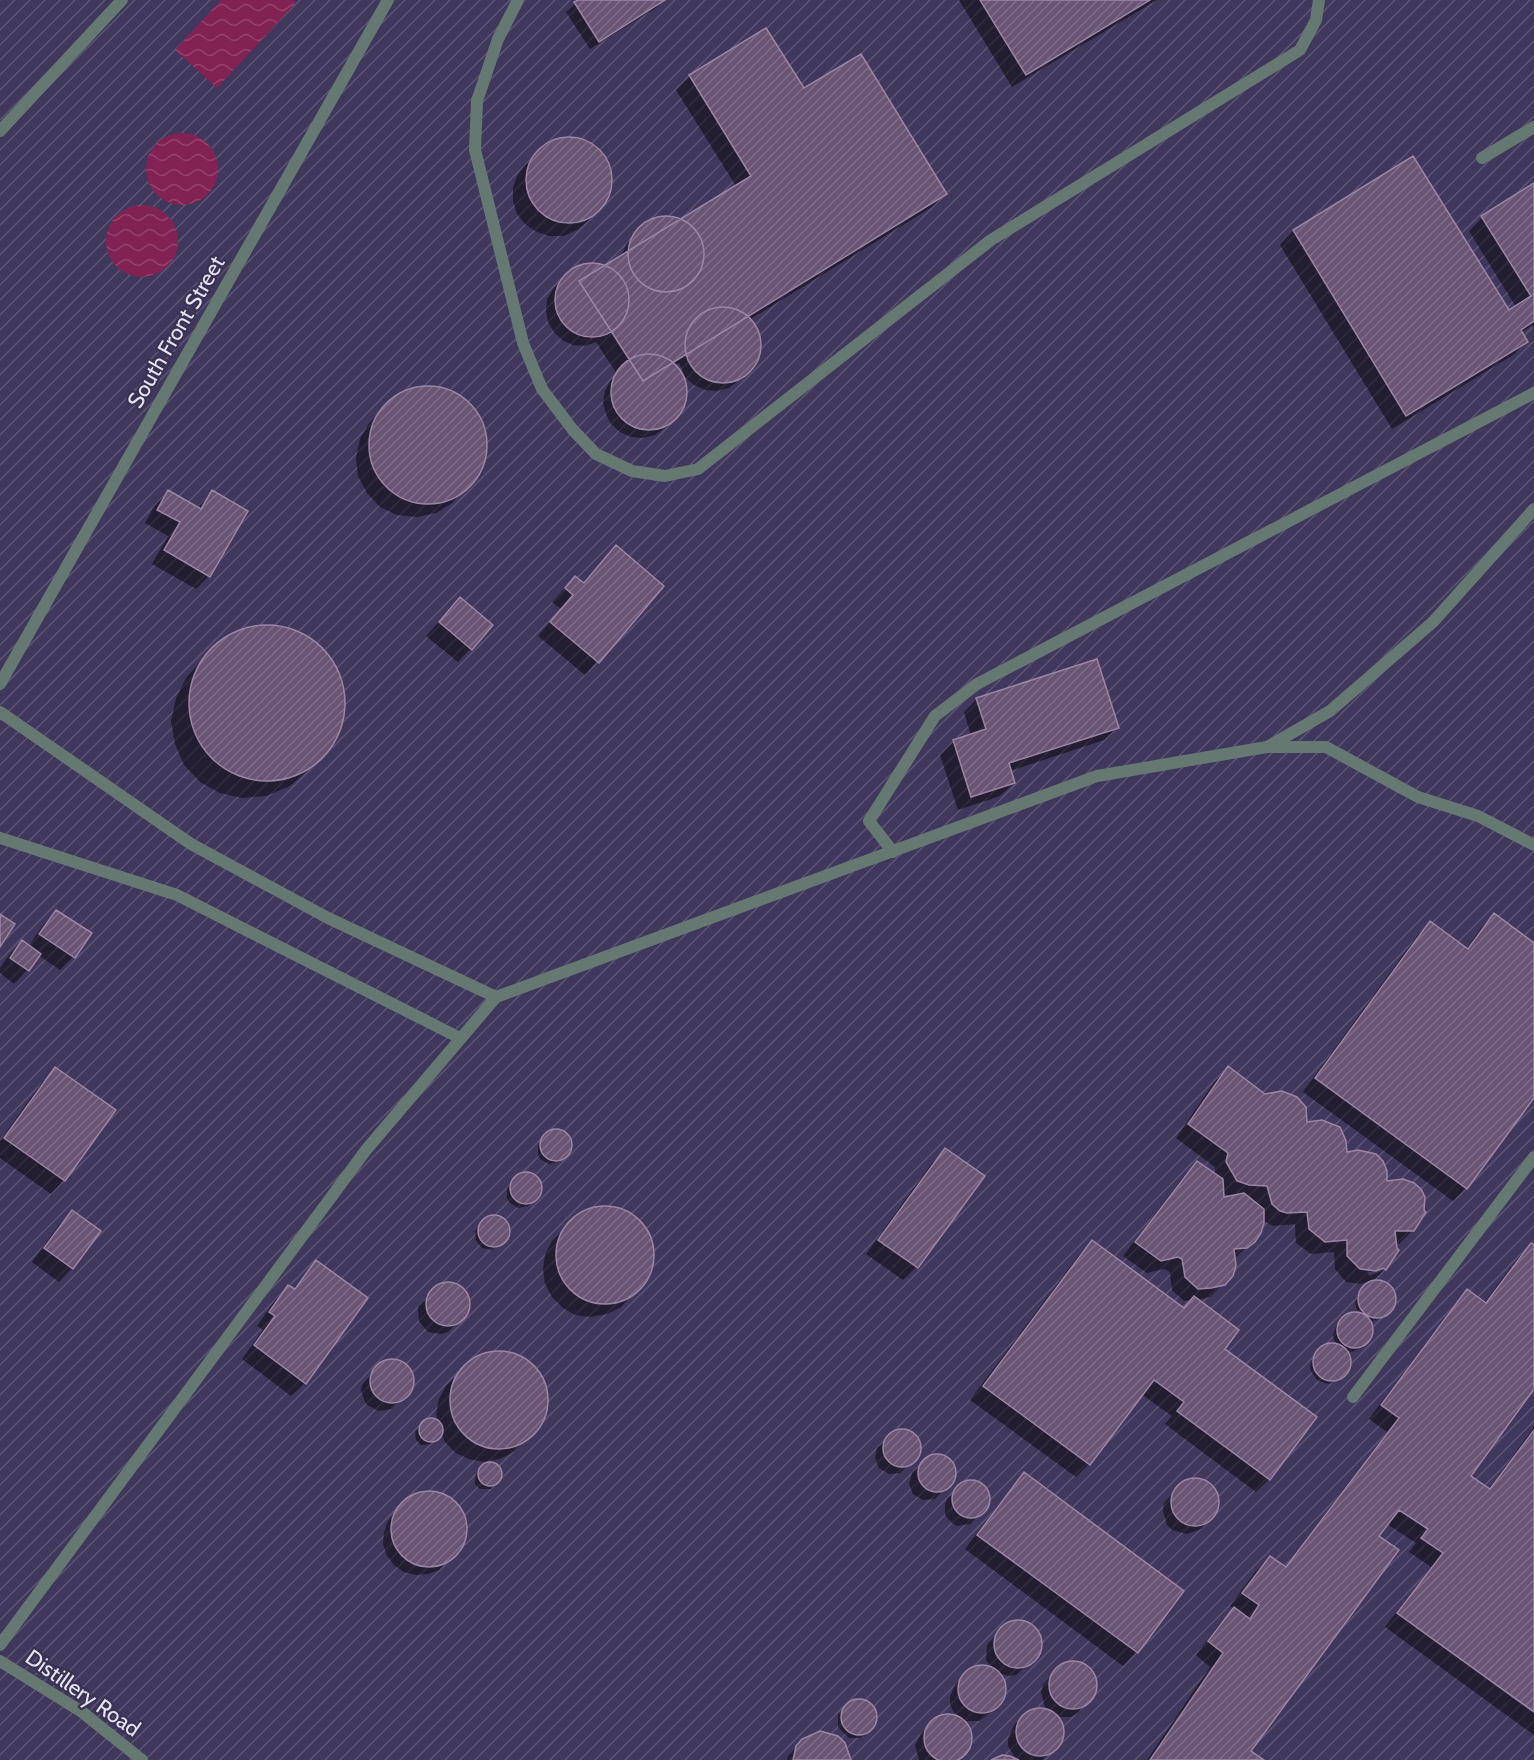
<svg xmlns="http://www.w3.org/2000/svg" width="1534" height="1760" font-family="Cabin,sans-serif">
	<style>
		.industrial { fill: url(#industrial-furrows) }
		.water { fill: url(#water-waves) }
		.shadow { fill: #0007; fill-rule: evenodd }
		.building { fill: url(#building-hatch); stroke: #9c86a7; stroke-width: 1.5 }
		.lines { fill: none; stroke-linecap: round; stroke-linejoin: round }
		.service { stroke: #657872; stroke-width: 12 }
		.tertiary { stroke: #657872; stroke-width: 12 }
		.labels { text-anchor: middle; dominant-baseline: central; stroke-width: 4.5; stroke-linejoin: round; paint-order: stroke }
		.street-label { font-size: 22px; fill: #e7e4f7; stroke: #393250 }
	</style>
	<defs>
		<pattern id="industrial-furrows" width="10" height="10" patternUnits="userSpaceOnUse" patternTransform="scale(1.5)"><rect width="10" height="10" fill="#40375c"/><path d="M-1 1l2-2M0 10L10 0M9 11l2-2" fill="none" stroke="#5c5474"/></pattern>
		<pattern id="water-waves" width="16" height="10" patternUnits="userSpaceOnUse" patternTransform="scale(1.5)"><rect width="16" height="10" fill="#822252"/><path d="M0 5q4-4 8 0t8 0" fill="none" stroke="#94426c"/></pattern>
		<pattern id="building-hatch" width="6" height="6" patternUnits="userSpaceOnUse" patternTransform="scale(1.5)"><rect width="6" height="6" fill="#695573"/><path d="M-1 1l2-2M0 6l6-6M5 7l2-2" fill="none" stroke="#7e6d88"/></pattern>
	</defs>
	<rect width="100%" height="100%" fill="#393250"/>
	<path class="industrial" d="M0,0H1534V1760H0Z"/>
	<path class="water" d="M221,0H293L296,3L217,88L175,50Z
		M146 169a36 36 0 1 1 72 0a36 36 0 1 1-72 0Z
		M106 241a36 36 0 1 1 72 0a36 36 0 1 1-72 0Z"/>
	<path class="shadow" d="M580,0H664L656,8L590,49L566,12Z
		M959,0H1157L1012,87Z
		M766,30L804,90L945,194L932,207L749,320L754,327L759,338L760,350L756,362L749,372L729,388L717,391L705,390L694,385L685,377L679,363L674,366L681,374L685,385L686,397L682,409L665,428L655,435L643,438L631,437L620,432L611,424L606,414L603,403L605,391L610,381L617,374L596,342L585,346L573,345L562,340L554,332L548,322L546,311L547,299L553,289L571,271L581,265L592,264L606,266L621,257L627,243L645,225L655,219L666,218L681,220L736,186L676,90L690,76Z
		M562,139H576L590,144L601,153L609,165L612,179L609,194L602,206L588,221L577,230L564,236H549L535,231L525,224L517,214L513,201V188L517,176L525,165L549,144Z
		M1412,158L1509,312L1516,307L1469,231L1482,218L1534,184V329L1532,325L1521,333L1526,342L1513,355L1392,429L1280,245L1293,231Z
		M434,388L452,393L469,404L480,419L486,437L485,456L478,474L452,503L436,513L417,517L397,515L380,507L367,493L358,476L356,458L360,439L369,423L398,396L415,389Z
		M168,492L197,508L212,492L209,576L196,589L152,564L168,536L145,523L155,505Z
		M616,547L662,586L585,675L538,636L561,609L552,602L562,591L575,578L583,584Z
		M460,599L491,626L458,662L426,636Z
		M260,626L284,628L308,638L328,655L339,678L344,703L339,728L327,750L309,769L290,786L266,796L242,798L220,793L200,782L184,765L175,744L171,721L176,698L186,678L201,661L220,642L239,632Z
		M977,699L1118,727L1104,740L1010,771L1014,783L1000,796L958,810L940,755L954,741L971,736L964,712Z
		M57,911L89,933L73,957L60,970L38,955L27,970L14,984L0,973V968L9,955L22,942L28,947L43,925Z
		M1494,915L1534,944V1095L1466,1188L1453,1201L1303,1092L1417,936L1430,923L1466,949L1481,928Z
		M1228,1068L1385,1183L1413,1230L1399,1244H1395L1385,1269L1372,1282L1369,1281L1361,1284L1346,1282L1335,1269L1334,1252L1311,1254L1296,1243L1295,1224L1273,1226L1264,1221L1253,1241L1234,1259L1232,1275L1210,1297L1197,1300L1223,1349L1269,1479L1256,1492L1165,1424L1172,1416L1141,1394L1089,1464L1076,1477L970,1400L1079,1255L1092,1242L1183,1309L1192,1300L1184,1301L1172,1290L1170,1272L1164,1269L1147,1273L1123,1256L1184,1176L1197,1163L1214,1175L1215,1167L1176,1138L1215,1081ZM1222,1193L1233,1197L1223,1199ZM1384,1266V1270L1369,1276L1368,1273Z
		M55,1069L114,1110L64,1180L51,1194L0,1158V1141L42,1082Z
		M562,1131L569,1137L570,1151L559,1162L549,1164L540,1159L538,1155V1145L549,1132Z
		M946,1150L983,1177L916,1267L903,1280L866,1254L932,1163Z
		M522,1173L532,1174L538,1181L539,1194L528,1206L518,1208L509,1202L507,1198V1188L518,1175Z
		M607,1207L623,1211L637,1220L647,1232L653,1248L652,1264L646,1280L621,1307L607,1314L590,1317L575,1315L563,1308L552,1297L545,1284L543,1269L545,1254L552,1241L577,1217L590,1209Z
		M72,1212L99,1232L72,1268L59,1282L32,1262L59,1225Z
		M491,1216L500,1217L509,1228V1232L505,1241L492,1250L482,1248L476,1241L475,1231L482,1222Z
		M1531,1245L1534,1247V1387L1469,1477L1488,1490L1534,1427V1735L1385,1627L1431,1567L1409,1552L1416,1543L1387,1524L1377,1537L1249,1751L1262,1760H1147L1210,1667L1196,1655L1221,1622L1234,1609L1230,1606L1256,1571L1270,1558L1284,1568L1387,1432L1369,1419L1454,1305L1467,1291L1484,1303L1518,1258Z
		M316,1262L305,1383L291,1396L242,1359L263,1330L257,1326L275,1300L289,1287L292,1290Z
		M1372,1282H1378L1389,1286L1392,1291L1394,1302L1384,1317L1373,1321L1368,1319L1373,1327V1333L1362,1348L1351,1352L1345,1350L1349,1359L1347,1370L1334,1382L1328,1384L1317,1380L1311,1371L1310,1366L1314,1355L1328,1345L1339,1347L1334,1340L1333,1335L1337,1324L1351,1314L1358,1313L1355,1303L1359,1293Z
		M450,1283L456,1284L466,1293L469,1307L467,1313L448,1332L441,1334L428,1332L419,1321L418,1307L436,1287Z
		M500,1352L516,1355L530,1364L541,1377L546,1393V1409L540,1425L515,1451L500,1459L484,1462L469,1459L456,1453L445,1442L441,1432L431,1444L421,1445L416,1440L415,1432L424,1421L434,1420L438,1422L436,1414L439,1399L446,1386L471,1361L484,1354Z
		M393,1360L400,1362L410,1371L412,1384L411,1390L392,1409L378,1411L366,1404L361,1391L362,1385L380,1364Z
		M896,1431H907L913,1433L919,1443V1455L900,1473L889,1474L879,1468L875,1458L877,1448Z
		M930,1456H942L947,1458L954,1468L953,1480L935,1499L923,1500L913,1494L909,1484L912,1473Z
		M486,1464H493L499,1468L500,1478L491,1489H480L475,1484L476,1473Z
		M1024,1474L1182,1591L1136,1652L1123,1666L965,1549L1011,1488Z
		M1198,1479L1205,1482L1216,1492L1218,1507L1210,1520L1201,1529L1187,1534L1172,1530L1167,1525L1163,1511L1164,1503L1183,1482Z
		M976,1481L986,1489L989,1494L988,1506L970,1524L957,1526L952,1523L945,1515V1504L947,1499L965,1482Z
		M426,1493L438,1494L449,1499L458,1507L464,1518L466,1530L464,1542L448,1561L439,1570L428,1574L416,1575L404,1572L395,1566L387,1556L383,1544L384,1533L388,1521L404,1502L415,1496Z
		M1021,1621L1034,1628L1039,1634L1041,1641L1037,1656L1016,1675L1009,1676L997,1673L1004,1681V1696L1002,1702L980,1721H965L971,1737L967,1751L958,1760H919L915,1745L922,1732L931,1722L937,1717L952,1715L961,1719L953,1711L950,1704V1697L956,1683L966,1674L979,1667L993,1669L986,1660L987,1645L1006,1624Z
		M1070,1662L1085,1665L1091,1670L1095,1677L1096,1691L1078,1713L1071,1717H1057L1063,1731L1059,1745L1042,1760H995L1016,1759L1008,1746V1739L1014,1725L1023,1716L1037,1709L1050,1712L1045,1707L1041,1692L1043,1685L1057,1669Z
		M856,1700L867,1702L875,1710L876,1721L865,1735L860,1738H849L838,1727V1715L846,1706Z
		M803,1740L844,1744L850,1760H787L788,1756Z"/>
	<path class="building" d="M578,0H665L599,42L574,2Z
		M980,0H1150L1026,75Z
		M766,28L804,88L861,54L947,194L643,381L579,281L751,176L689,75Z
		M526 180a43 43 0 1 1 86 0a43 43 0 1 1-86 0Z
		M1413,156L1509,310L1531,296L1481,216L1534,183V321L1521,330L1528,342L1406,416L1293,230Z
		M628 254a38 38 0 1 1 76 0a38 38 0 1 1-76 0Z
		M555 300a37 37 0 1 1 74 0a37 37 0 1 1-74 0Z
		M685 345a38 38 0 1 1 76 0a38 38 0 1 1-76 0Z
		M611 392a38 38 0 1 1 76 0a38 38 0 1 1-76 0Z
		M369 445a59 59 0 1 1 118 0a59 59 0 1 1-118 0Z
		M168,490L201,509L212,490L248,511L210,577L164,550L180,522L157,510Z
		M616,545L664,586L599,663L550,622L573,595L565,588L575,576L584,583Z
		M460,597L493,625L472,650L439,622Z
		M189 703a78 78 0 1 1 156 0a78 78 0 1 1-156 0Z
		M1097,659L1119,728L1009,763L1015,783L971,797L953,740L986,729L976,698Z
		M56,910L92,933L75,958L39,934Z
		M1494,913L1534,943V1098L1467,1189L1315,1078L1430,921L1468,949Z
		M0,914L15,924L0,947Z
		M22,940L41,954L29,971L10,958Z
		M1228,1066L1265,1094L1282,1091L1297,1097L1306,1107L1307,1122L1322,1120L1340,1127L1346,1141L1347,1152L1358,1150L1376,1154L1383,1161L1387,1171V1181L1403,1179L1414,1183L1421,1189L1425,1197L1424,1210L1426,1212L1414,1231H1395L1397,1248L1399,1250L1386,1270L1383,1268L1376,1271L1360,1269L1347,1256V1240L1325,1242L1309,1229L1307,1212L1287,1213L1280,1211L1272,1204L1267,1186L1249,1185L1237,1181L1226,1162L1228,1153L1188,1124Z
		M55,1067L116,1110L65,1181L4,1138Z
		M540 1145a16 16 0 1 1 32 0a16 16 0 1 1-32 0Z
		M945,1148L985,1176L918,1268L878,1240Z
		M1197,1161L1223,1179L1224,1197L1244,1193L1264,1209V1223L1261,1233L1255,1242L1247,1248L1234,1249L1236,1266L1233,1276L1225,1285L1211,1288L1198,1289L1185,1277L1182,1259L1178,1257L1161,1261L1135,1242Z
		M510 1188a16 16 0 1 1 32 0a16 16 0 1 1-32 0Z
		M556 1255a49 49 0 1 1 98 0a49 49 0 1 1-98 0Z
		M72,1210L101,1231L73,1269L44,1248Z
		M478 1231a16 16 0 1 1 32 0a16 16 0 1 1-32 0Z
		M1092,1240L1184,1308L1194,1296L1239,1330L1225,1349L1317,1417L1270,1480L1177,1411L1184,1402L1154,1380L1090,1465L983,1386Z
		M1531,1243L1534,1245V1389L1471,1476L1490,1489L1534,1430V1712L1397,1613L1443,1553L1421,1538L1428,1529L1399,1510L1379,1536L1399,1550L1251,1751L1264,1760H1150L1223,1653L1208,1641L1234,1607L1250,1619L1259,1605L1242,1593L1270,1556L1286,1567L1399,1418L1381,1405L1467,1289L1486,1303Z
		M316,1260L368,1298L306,1384L254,1345L275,1316L269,1312L288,1285L295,1289Z
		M1358 1299a19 19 0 1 1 38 0a19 19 0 1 1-38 0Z
		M426 1304a22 22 0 1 1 44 0a22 22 0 1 1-44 0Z
		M1337 1330a18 18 0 1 1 36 0a18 18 0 1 1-36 0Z
		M1313 1362a19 19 0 1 1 38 0a19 19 0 1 1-38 0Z
		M450 1400a49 49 0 1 1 98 0a49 49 0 1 1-98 0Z
		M370 1381a22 22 0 1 1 44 0a22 22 0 1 1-44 0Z
		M419 1430a12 12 0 1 1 24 0a12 12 0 1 1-24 0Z
		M883 1448a19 19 0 1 1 38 0a19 19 0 1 1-38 0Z
		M918 1473a19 19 0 1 1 38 0a19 19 0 1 1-38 0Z
		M478 1474a12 12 0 1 1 24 0a12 12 0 1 1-24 0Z
		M1024,1472L1184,1591L1138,1653L977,1535Z
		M1171 1502a24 24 0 1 1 48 0a24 24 0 1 1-48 0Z
		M952 1499a19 19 0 1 1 38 0a19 19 0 1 1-38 0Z
		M391 1529a38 38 0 1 1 76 0a38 38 0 1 1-76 0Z
		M994 1644a24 24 0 1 1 48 0a24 24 0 1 1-48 0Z
		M1049 1685a24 24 0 1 1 48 0a24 24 0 1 1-48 0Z
		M958 1689a24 24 0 1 1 48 0a24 24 0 1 1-48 0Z
		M841 1717a18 18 0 1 1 36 0a18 18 0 1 1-36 0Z
		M1016 1732a24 24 0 1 1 48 0a24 24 0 1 1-48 0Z
		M924 1738a24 24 0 1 1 48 0a24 24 0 1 1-48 0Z
		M820,1731L838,1736L845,1743L851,1760H793L796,1746L802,1739Z
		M1002,1755L1010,1756L1019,1760H991Z"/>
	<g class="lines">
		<path class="service" d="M518,0L498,39L477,101L475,150L523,343L542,389L573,430L596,454L632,471L665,476L698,469L991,240L1300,50L1316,20L1319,0
			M0,131L122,0
			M1482,158L1534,127
			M0,712L191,844L328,918L496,997
			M1269,746L1330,711L1433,622L1534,509
			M0,838L177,895L460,1038
			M893,852L869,821L935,716L977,684L1534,393
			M1353,1397L1534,1157
			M0,1645L366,1150L496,997L1097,776L1267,747H1326L1418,797L1478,816L1534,845"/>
		<path class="tertiary" d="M0,684L388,0
			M0,1661L82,1712L142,1760"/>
	</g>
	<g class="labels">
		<g class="street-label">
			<text transform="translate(176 332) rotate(-60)">South Front Street</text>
			<text transform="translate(83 1693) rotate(35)">Distillery Road</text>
		</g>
	</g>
</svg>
